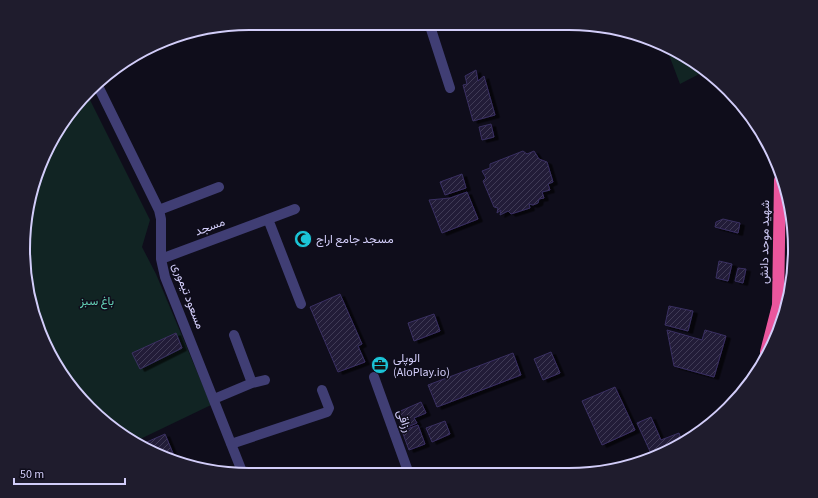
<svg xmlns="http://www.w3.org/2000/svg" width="818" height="498" font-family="'Source Sans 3',Vazirmatn,sans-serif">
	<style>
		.green { fill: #112423 }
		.building { fill: url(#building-hatch); stroke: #3a3062; filter: url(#shadow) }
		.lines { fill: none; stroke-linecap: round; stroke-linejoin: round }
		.street { stroke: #403e74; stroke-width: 10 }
		.highway { stroke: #ea569d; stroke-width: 12 }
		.labels { text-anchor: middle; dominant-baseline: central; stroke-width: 3; stroke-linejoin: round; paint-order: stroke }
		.street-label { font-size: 12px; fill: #d2cdf9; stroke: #0f0d1b }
		.poi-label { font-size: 12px; fill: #d2cdf9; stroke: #0f0d1b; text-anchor: start }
		.park-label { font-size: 12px; fill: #63cfb4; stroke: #0f0d1b }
		.rim { fill: none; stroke: #d2cdf9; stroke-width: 2 }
	</style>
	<defs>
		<pattern id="building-hatch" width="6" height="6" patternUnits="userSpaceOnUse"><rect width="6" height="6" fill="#221b39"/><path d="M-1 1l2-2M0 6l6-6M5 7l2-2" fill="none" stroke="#413b56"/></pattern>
		<filter id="shadow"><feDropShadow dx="4.5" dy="2.5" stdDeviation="0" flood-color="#0009"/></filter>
	</defs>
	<rect width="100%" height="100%" fill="#0f0d1b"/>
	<path class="green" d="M666,47L695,61L705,71L680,84Z
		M87,94L150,220L142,247L156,274L211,405L134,442L123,437L70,386L35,321L23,249L35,177L70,112Z"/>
	<path class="building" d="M476,70L478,81L484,76L495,115L473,121L463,85L467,84L465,76Z
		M491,124L494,137L482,140L479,127Z
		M523,151L527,154L534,151L539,159L547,162L553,182L548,184L550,190L542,192L544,198L539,199L538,203L533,205L529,204L530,208L511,214L508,211L500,215L501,210L497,213L498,208L494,207L483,181L486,178L482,171L490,168V164Z
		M462,174L466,188L445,195L440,182Z
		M467,192L478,219L442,233L429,200L450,198Z
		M723,219L740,223L738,233L715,227L716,222Z
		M719,261L732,264L728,281L716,278Z
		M738,268L746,269L743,283L735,281Z
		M340,294L362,344L358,346L365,362L338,372L310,307Z
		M669,306L693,311L688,331L665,325Z
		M434,314L440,331L414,341L408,323Z
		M667,330L702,340L705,330L726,336L714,377L674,366Z
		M176,333L182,348L140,369L132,353Z
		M551,352L560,373L543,380L534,359Z
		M513,353L521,375L437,407L428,385Z
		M615,387L635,430L602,445L582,401Z
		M421,402L426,413L414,418L417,423L403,429L396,413Z
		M651,417L661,440L679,433L683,444L653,458L637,423Z
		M445,421L450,434L432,442L426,428Z
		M418,425L425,444L409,450L402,431Z
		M165,434L177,463L140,445Z"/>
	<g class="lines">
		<path class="street" d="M429,23L450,88
			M97,84L159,210L161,219V259L165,277L243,474
			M159,210L219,187
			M268,219L301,304
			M161,259L295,209
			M234,335L252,383
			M374,377L409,474
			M214,399L252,383L265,380
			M231,444L327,412L329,408L322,390"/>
		<path class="highway" d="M766,352L778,305L780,180"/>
	</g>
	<defs>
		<symbol id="mosque-disc" viewBox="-11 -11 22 22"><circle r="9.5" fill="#1bc4d7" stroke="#0f0d1b"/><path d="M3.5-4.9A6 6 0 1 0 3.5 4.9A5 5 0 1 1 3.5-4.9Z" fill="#111"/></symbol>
		<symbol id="office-disc" viewBox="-11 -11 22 22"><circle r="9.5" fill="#1bc4d7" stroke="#0f0d1b"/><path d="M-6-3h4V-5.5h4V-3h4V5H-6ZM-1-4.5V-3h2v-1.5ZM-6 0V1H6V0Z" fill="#111"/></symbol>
	</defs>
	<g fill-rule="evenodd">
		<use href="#mosque-disc" x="293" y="229" width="20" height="20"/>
		<use href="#office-disc" x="370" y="355" width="20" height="20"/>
	</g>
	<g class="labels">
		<g class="street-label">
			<text transform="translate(210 227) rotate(-21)">مسجد</text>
			<text transform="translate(765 242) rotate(-89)">شهید موحد دانش</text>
			<text transform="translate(188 296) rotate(69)">مسعود تیموری</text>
			<text transform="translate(404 421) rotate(71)">رزاقی</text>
		</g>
		<g class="poi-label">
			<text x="316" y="239">مسجد جامع اراج</text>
			<text x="393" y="358">الوپلی<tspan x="393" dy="14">(AloPlay.io)</tspan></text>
		</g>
		<g class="park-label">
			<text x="97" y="301">باغ سبز</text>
		</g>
	</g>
	<path d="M0 0H818V498H0ZM249 30H569A219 219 0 0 1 788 249V249A219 219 0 0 1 569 468H249A219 219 0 0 1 30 249V249A219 219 0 0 1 249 30Z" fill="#1f1c2d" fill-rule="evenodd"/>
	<path class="rim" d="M249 30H569A219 219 0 0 1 788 249V249A219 219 0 0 1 569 468H249A219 219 0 0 1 30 249V249A219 219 0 0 1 249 30Z"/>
	<path d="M14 478v6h111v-6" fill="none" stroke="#d2cdf9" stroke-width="2"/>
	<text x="20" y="478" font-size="12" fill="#d2cdf9" stroke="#0f0d1b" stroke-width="3" paint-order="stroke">50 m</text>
</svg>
